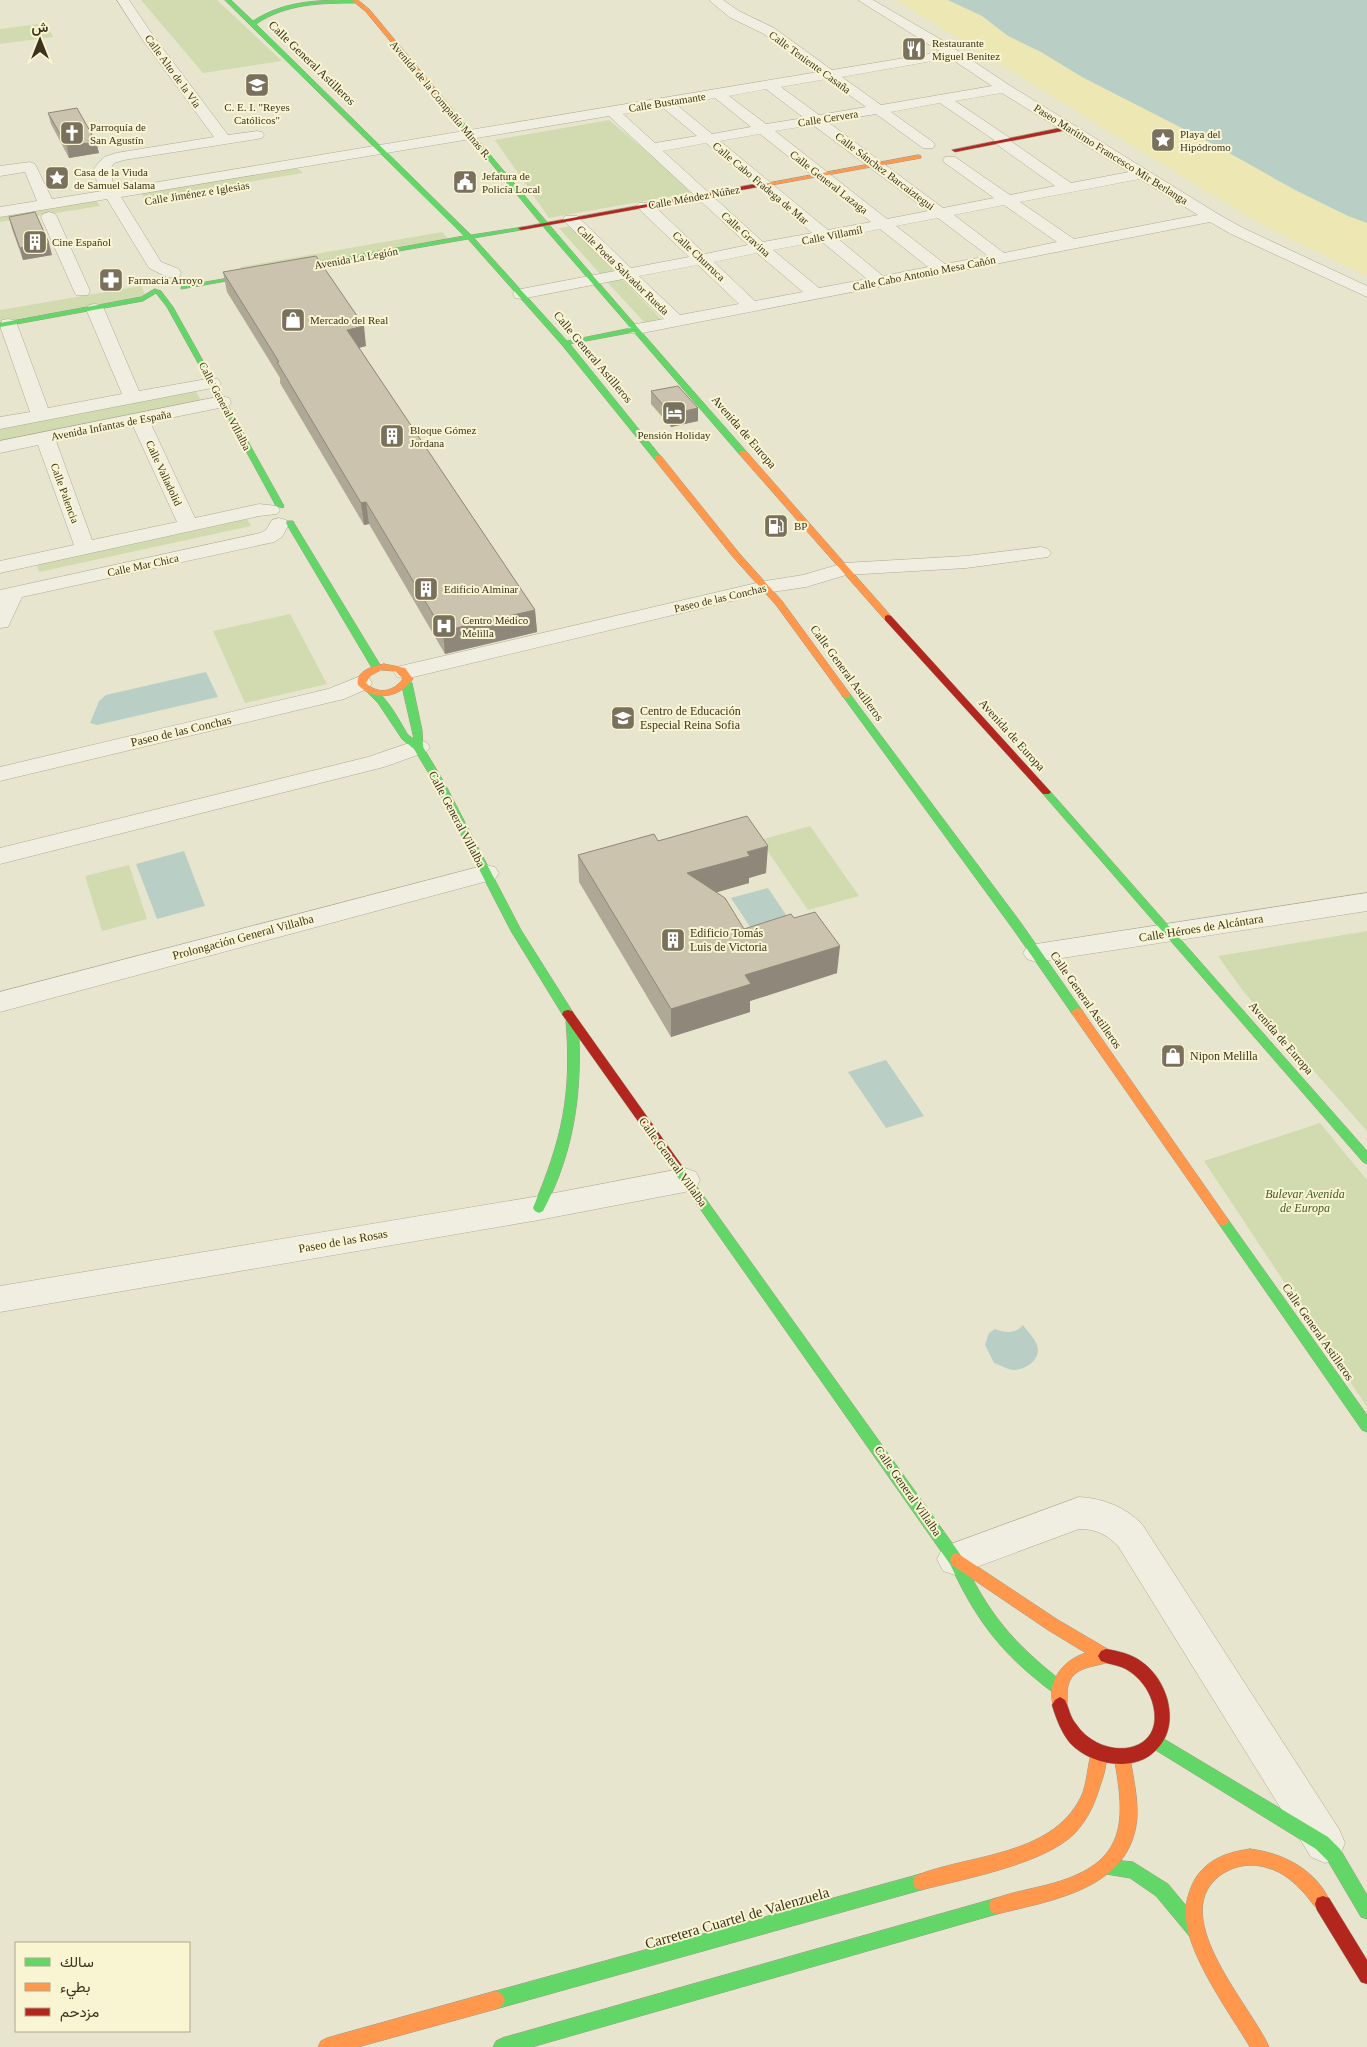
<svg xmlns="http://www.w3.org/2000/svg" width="1367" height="2047" font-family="'Times New Roman',Vazirmatn,serif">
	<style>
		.green { fill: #d1dbaf }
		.sand { fill: #ede8b3 }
		.water { fill: #b9cfc6 }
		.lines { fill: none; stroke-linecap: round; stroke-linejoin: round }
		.street-casing { stroke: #ada996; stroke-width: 1 }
		.fast-casing { stroke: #9d9987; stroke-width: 1 }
		.slow-casing { stroke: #9d9987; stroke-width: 1 }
		.jam-casing { stroke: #9d9987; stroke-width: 1 }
		.street { fill: #efeee0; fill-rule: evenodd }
		.fast { fill: #63d668; fill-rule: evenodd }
		.slow { fill: #ff974d; fill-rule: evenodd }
		.jam { fill: #b3261e; fill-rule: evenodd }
		.wall { fill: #afa896 }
		.shaded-wall { fill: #8f887a }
		.building { fill: #ccc3ae; stroke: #8f887a }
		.labels { text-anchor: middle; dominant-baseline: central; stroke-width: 4; stroke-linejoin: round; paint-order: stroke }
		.far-poi-label { font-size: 11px; fill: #3d331d; stroke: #f9f5d3; text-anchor: start }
		.far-street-label { font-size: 11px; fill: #3d331d; stroke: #f9f5d3 }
		.street-label { font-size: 12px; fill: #3d331d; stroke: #f9f5d3 }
		.poi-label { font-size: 12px; fill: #3d331d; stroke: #f9f5d3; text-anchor: start }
		.park-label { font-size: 12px; font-style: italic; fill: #425c21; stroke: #f9f5d3 }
		.near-street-label { font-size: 15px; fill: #3d331d; stroke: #f9f5d3 }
	</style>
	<rect width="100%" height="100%" fill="#e8e5ce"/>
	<path class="green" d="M141,0H217L282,61L203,73Z
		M46,23L53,37L0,44V29Z
		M609,120L695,192L549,218L495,140Z
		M297,168L303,173L145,199L141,193Z
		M96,200L100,206L0,222V215Z
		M571,226L615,272L601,275L559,228Z
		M442,232L449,240L245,275L243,269L240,267Z
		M622,279L662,320L646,324L607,282Z
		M141,286L146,296L0,322V310Z
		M195,390L202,402L0,441V428Z
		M246,517L251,526L39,572L36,562Z
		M290,614L327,684L245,703L213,631Z
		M810,826L859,896L808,910L760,840Z
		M129,865L147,919L102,931L85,876Z
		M1367,931V1131L1243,991L1218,956Z
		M1320,1123L1367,1180V1407L1204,1161Z"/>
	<path class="sand" d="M896,0H948L970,10L982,16L1008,36L1041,52L1082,77L1215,145L1295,190L1348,216L1367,223V276L1266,227L1222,201Z"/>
	<path class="water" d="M948,0H1367V223L1348,216L1295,190L1215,145L1082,77L1041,52L1008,36L982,16Z
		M206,672L218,697L97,725L90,723L99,701L106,695Z
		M184,851L205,906L157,919L136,864Z
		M768,888L799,934L762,945L731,898Z
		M886,1060L924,1116L886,1128L848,1072Z
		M1023,1325C1027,1331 1034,1337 1037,1345C1042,1359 1026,1370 1013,1370C1006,1369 1000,1365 994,1363L985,1345L989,1333L995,1329C1006,1333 1015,1334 1023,1325Z"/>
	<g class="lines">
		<defs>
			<path id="street" d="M117,0H129L152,34L228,135L257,131L262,132L264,135L262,138L257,139L124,160L114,163L110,169L113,183L116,189L818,72L764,34L729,17L709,0H723L739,11L774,28L832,70L941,52L858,0H873L940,39L1009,85L1218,214L1243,228L1367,286V297L1231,234L1210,222L637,334L631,333L628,329L631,325L664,319L623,279L521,299L515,298L513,294L515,290L521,289L615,271L565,222L563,219L565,216H577L631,268L689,257L639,209L637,206L639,203H651L705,254L748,245L609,116L121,197L161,262L179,269L181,273L179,277H167L149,268L107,199L0,217V207L37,201L25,172L0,176V166L30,162L35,164L52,199L102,191L97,183L94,168L104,157L116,153L214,137L142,39ZM950,58L992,86L881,105L842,77ZM827,79L866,107L819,115L781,87ZM766,89L804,118L766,124L729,96ZM1002,93L1129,172L1071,183L1012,142L1010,138L955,101ZM715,98L751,127L712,134L677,105ZM940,103L994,140L996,144L1055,186L1010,195L955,157H945L943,160L945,163L994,198L943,208L828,122L876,114L923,148H933L935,145L933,142L891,112ZM662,107L697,136L655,143L623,114ZM813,125L928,211L887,219L775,131ZM760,134L871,222L828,230L720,141ZM706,143L812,233L763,242L663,151ZM1140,179L1198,215L1074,239L1020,202ZM1004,205L1057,242L1004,253L954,215ZM938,218L988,256L945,264L896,226ZM880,229L928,267L883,276L837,238ZM821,241L867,279L819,288L773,250ZM757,253L803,292L755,301L714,262ZM698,265L739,304L680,315L639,276Z
				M49,212L55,214L57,217L90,291L88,295H76L74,291L41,217L43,214Z
				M95,304L101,305L104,309L139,391L212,378L218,379L221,383L218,387L212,388L0,429V417L30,412L0,326L2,320L8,319L14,320L17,324L48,408L122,394L86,309L89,305Z
				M222,396L229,398L231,402L229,406L150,422L195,518L259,504L277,506L280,510L277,514L259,516L0,573V561L74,545L38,445L0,453V441ZM133,426L177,522L92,540L56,441Z
				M279,518L286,520L289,524L282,537L274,542L22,597L8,627L0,628V590L260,533L266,530L272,520Z
				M1041,547L1048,549L1051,553L1048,557L966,568L846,575L806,587L765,593L405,679L397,677L394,672L397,667L405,665L765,581L803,575L844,563L966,556Z
				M361,676L369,678L372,683L369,688L344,699L0,781V767L328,689Z
				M418,740L426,742L430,747L426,752L384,767L0,864V848L368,757Z
				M486,865L495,867L499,873L495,879L0,1012V992Z
				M1367,893V911L1036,962L1027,959L1023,953L1027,947L1036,944Z
				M685,1168L696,1172L700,1180L696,1188L685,1192L539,1220L0,1312V1286L539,1196Z
				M1079,1497C1103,1498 1125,1507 1142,1524L1339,1829L1345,1843L1339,1857L1325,1863L1311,1857L1118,1546C1106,1534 1096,1529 1079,1529L955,1575L943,1571L937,1559L943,1547Z"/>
			<path id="fast" d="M225,0H231L253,21C285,0 320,0 357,0L355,3C319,3 286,4 256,24L471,235L523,227L524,228L521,230L474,238L567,341L631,328L547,231L453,117L458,116C553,231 648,340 746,451V455H740L634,332L570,344L662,458L655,460L562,345L468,239L181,289V287L183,286L464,236Z
				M155,289L161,291L173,307L284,506L283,508L276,506L198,363L167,307L156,293L143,301L0,327V323L141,297Z
				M287,521H293L294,523L382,668L380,670L377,671L372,668L286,523Z
				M407,680L412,683L422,730L423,747L444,782L521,930L574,1014L572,1017H564L511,931L434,782L414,749L402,739L378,703L367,692L372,689C386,694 400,722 408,735L414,739L403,691L402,683Z
				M847,693L850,694L1021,923L1081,1009L1083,1012L1081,1015H1073L1013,929L844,698L842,696Z
				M1046,789L1049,790L1367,1151V1164L1363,1162L1043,794L1041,792L1043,790Z
				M572,1017L578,1021C583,1088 575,1151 543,1211L539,1213L535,1211L533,1208C562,1139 572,1096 566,1021Z
				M676,1161L680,1163L960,1554C989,1615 1012,1642 1064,1683L1067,1688L1064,1693L1059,1695C1049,1691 1040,1682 1031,1675C992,1642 971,1609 950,1564L672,1169L670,1166L672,1163Z
				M1223,1216L1227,1218L1367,1415V1432L1362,1430L1219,1224L1217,1221L1219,1218Z
				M1154,1733L1328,1837L1340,1849L1367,1895V1919L1361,1917L1328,1861L1316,1849L1149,1746L1146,1741L1149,1736Z
				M1106,1859L1133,1862L1168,1884L1203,1926L1205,1932L1203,1938L1197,1940L1191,1938L1156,1896L1130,1878L1100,1873L1098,1867L1100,1861Z
				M921,1874L927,1876L929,1882L927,1888L921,1890L496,2009L490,2006L487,2000L490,1994L496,1991Z
				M997,1898L1003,1900L1005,1906L1003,1912L997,1914L532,2047H493L496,2041L502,2038Z"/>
			<path id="slow" d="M352,0H358L370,10L458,116V118H454L366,12Z
				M919,155L921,156V158L761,187L758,185Z
				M740,451H746L891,616V620H885L740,455Z
				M655,456H661L739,553L782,601L850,694V698H844L776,605L733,557L655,460Z
				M384,664L405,668L413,679C399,698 375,702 358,685C355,671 373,666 384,664ZM381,670L395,671L403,679C393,692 378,695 366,683L370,676Z
				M1077,1008L1081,1009L1227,1218L1229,1221L1227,1224L1223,1226L1219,1224L1073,1015L1071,1012Z
				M957,1553L1058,1620L1111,1651L1114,1656L1111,1661C1095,1668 1073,1665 1068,1686C1066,1695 1069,1703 1065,1710L1060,1713L1055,1710C1044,1684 1062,1660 1086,1653L1048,1630L952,1565L950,1560L952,1555Z
				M1099,1746L1105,1748C1109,1759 1104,1775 1100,1786C1095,1803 1088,1819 1075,1833C1045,1864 963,1879 921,1890L915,1888L913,1882L915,1876C969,1854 1051,1857 1081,1797C1088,1782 1087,1764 1093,1748Z
				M1122,1749L1128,1751L1130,1757C1133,1777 1138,1797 1137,1818C1131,1889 1053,1900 997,1914L991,1912L989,1906L991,1900C1011,1892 1033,1889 1054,1883C1127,1862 1126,1822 1114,1757L1116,1751Z
				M1250,1849C1284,1853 1318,1871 1331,1904L1329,1910L1323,1912C1315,1909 1311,1901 1305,1894C1294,1882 1283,1872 1268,1868C1250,1862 1232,1866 1218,1877C1168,1918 1252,2007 1269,2047H1250C1229,2012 1191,1960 1186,1920C1184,1906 1189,1888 1197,1876C1210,1858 1229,1852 1250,1849Z
				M496,1991L502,1994L505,2000L502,2006L496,2009L358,2047H318L321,2041L327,2038Z"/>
			<path id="jam" d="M1070,126L1072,127V129L955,152L952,150Z
				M761,183L764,185L763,186L521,230L518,228Z
				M888,615L891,616L1049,790L1051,792L1049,794H1043L885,620V616Z
				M568,1010L572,1011L680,1163L682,1166L680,1169H672L564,1017L562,1014L564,1011Z
				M1106,1649C1118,1651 1132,1654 1142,1662C1169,1681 1182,1728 1154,1752C1132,1773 1089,1764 1070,1743C1061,1732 1056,1718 1052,1705L1055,1700L1060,1697L1065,1700C1069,1708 1070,1717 1076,1724C1102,1763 1169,1755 1152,1701C1148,1689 1140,1678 1129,1671C1121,1665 1110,1665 1101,1661L1098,1656L1101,1651Z
				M1323,1896L1329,1898L1367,1960V1984L1361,1982L1317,1910L1315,1904L1317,1898Z"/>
		</defs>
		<use href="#street" class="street-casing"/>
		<use href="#fast" class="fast-casing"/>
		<use href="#slow" class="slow-casing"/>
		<use href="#jam" class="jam-casing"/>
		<use href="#street" class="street"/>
		<use href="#fast" class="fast"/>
		<use href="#slow" class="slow"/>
		<use href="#jam" class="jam"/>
	</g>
	<path class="wall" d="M48,113L96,142L99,153L69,158L51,124Z
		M9,217L52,255L23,260L12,229Z
		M223,272L366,346L359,348L535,610L537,632L445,654L369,524L364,525L280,383V378L227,292Z
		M651,391L698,421L671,427L651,404Z
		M578,855L766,873L749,878V883L716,892L744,929L837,973L750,1001V1012L671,1037L579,882Z"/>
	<path class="shaded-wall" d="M96,142L99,153L69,158L67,146Z
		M49,243L52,255L23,260L20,248Z
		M364,326L366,346L350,350L347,330Z
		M698,408V421L671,427V414Z
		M366,502L369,524L364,525L361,503Z
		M535,610L537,632L445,654L443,631Z
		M768,846L766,873L749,878V883L687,901V873L747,852Z
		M840,946L837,973L750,1001V1012L671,1037V1009L745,975Z"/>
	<path class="building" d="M77,108L96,142L67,146L48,113Z
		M35,212L49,243L20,248L9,217Z
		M316,256L364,326L347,330L535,610L443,631L366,502L361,503L277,362H279L223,272Z
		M678,386L698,408L671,414L651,391Z
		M747,816L768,846L747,852L750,856L687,873L725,898L744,929L791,914L794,918L815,912L840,946L745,975L751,984L671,1009L578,855L654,834L658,841Z"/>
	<defs>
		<symbol id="restaurant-square" viewBox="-11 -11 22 22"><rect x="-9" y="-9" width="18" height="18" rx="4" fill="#79715b" stroke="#f9f5d3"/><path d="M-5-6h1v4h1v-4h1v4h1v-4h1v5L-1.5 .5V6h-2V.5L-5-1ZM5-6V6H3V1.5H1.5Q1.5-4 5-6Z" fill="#fff"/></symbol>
		<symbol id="school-square" viewBox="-11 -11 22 22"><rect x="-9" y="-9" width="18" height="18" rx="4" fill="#79715b" stroke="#f9f5d3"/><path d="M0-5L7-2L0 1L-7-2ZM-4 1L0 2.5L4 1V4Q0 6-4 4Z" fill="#fff"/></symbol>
		<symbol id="church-square" viewBox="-11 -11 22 22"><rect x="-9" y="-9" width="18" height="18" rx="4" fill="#79715b" stroke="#f9f5d3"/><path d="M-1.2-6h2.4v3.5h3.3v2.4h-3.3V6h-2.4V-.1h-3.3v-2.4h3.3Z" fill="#fff"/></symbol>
		<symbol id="sight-square" viewBox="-11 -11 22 22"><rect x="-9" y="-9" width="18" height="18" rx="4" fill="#79715b" stroke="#f9f5d3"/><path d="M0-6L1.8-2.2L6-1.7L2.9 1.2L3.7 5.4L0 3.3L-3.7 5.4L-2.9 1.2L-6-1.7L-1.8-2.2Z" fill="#fff"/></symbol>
		<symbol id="civic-square" viewBox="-11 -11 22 22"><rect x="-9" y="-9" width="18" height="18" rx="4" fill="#79715b" stroke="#f9f5d3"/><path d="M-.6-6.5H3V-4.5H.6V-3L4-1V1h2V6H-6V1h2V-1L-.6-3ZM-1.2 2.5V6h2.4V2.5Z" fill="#fff"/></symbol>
		<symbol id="building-square" viewBox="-11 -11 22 22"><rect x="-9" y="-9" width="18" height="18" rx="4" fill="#79715b" stroke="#f9f5d3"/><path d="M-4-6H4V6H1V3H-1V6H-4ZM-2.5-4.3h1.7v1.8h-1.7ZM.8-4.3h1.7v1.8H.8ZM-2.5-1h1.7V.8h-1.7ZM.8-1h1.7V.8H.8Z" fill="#fff"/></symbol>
		<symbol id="pharmacy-square" viewBox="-11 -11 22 22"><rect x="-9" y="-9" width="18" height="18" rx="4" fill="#79715b" stroke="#f9f5d3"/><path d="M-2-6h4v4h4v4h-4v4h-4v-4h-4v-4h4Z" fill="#fff"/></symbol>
		<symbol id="shop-square" viewBox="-11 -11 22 22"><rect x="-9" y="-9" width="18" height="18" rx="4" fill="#79715b" stroke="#f9f5d3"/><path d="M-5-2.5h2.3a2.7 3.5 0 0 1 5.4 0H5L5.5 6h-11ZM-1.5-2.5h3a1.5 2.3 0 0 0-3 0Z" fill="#fff"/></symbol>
		<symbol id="hotel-square" viewBox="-11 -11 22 22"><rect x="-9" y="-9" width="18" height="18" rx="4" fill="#79715b" stroke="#f9f5d3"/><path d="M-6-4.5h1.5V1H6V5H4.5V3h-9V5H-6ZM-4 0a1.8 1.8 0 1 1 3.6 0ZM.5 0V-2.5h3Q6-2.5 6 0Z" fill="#fff"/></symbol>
		<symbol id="fuel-square" viewBox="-11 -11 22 22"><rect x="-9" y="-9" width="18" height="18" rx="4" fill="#79715b" stroke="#f9f5d3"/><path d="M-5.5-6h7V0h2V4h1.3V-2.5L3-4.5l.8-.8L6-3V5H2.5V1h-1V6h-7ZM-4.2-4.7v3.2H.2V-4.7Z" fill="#fff"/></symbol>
		<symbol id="hospital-square" viewBox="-11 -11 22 22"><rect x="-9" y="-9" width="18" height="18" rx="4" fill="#79715b" stroke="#f9f5d3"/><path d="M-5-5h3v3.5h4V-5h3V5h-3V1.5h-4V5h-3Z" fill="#fff"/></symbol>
	</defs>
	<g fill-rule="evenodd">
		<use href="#restaurant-square" x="900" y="35" width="28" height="28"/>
		<use href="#school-square" x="243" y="71" width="28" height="28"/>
		<use href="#church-square" x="58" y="119" width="28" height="28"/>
		<use href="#sight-square" x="1149" y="126" width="28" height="28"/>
		<use href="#sight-square" x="43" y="164" width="28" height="28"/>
		<use href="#civic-square" x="451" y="168" width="28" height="28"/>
		<use href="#building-square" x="21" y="228" width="28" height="28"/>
		<use href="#pharmacy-square" x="97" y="266" width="28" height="28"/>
		<use href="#shop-square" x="279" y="306" width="28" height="28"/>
		<use href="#hotel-square" x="660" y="399" width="28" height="28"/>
		<use href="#building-square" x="378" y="422" width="28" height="28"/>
		<use href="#fuel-square" x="762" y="512" width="28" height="28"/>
		<use href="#building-square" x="412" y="575" width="28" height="28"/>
		<use href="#hospital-square" x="430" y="612" width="28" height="28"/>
		<use href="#school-square" x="609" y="704" width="28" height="28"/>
		<use href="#building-square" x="659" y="926" width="28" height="28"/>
		<use href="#shop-square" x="1159" y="1042" width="28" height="28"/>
	</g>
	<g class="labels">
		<g class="far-poi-label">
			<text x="932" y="43">Restaurante<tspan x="932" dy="13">Miguel Benitez</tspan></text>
			<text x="257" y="107" text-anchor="middle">C. E. I. "Reyes<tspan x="257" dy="13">Católicos"</tspan></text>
			<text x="90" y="127">Parroquía de<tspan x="90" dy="13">San Agustín</tspan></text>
			<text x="1180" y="134">Playa del<tspan x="1180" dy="13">Hipódromo</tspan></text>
			<text x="74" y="172">Casa de la Viuda<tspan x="74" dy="13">de Samuel Salama</tspan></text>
			<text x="482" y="176">Jefatura de<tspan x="482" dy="13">Policía Local</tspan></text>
			<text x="52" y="242">Cine Español</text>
			<text x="128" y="280">Farmacia Arroyo</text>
			<text x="310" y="320">Mercado del Real</text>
			<text x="410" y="430">Bloque Gómez<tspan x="410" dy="13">Jordana</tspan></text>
			<text x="674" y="435" text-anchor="middle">Pensión Holiday</text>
			<text x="794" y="526">BP</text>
			<text x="444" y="589">Edificio Alminar</text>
			<text x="462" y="620">Centro Médico<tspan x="462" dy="13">Melilla</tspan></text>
		</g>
		<g class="far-street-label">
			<text transform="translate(810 62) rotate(36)">Calle Teniente Casaña</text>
			<text transform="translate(173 71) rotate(54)">Calle Alto de la Vía</text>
			<text transform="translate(441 100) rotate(50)">Avenida de la Compañía Minas R.</text>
			<text transform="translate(667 102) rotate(-9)">Calle Bustamante</text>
			<text transform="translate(828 118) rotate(-9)">Calle Cervera</text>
			<text transform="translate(1111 154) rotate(32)">Paseo Marítimo Francesco Mir Berlanga</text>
			<text transform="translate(885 171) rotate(37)">Calle Sánchez Barcaiztegui</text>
			<text transform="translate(829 182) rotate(38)">Calle General Lazaga</text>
			<text transform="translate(761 183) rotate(40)">Calle Cabo Fradega de Mar</text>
			<text transform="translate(197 193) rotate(-9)">Calle Jiménez e Iglesias</text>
			<text transform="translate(694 197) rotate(-10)">Calle Méndez Núñez</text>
			<text transform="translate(746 234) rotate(42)">Calle Gravina</text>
			<text transform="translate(832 235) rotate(-11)">Calle Villamíl</text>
			<text transform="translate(699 256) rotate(43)">Calle Churruca</text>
			<text transform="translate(356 258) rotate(-10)">Avenida La Legión</text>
			<text transform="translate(623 270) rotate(44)">Calle Poeta Salvador Rueda</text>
			<text transform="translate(924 273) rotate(-11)">Calle Cabo Antonio Mesa Cañón</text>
			<text transform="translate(225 406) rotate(62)">Calle General Villalba</text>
			<text transform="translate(111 425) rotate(-11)">Avenida Infantas de España</text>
			<text transform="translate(164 473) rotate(65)">Calle Valladolid</text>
			<text transform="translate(65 493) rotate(70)">Calle Palencia</text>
			<text transform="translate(143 565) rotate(-12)">Calle Mar Chica</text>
			<text transform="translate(720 598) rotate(-13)">Paseo de las Conchas</text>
		</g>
		<g class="street-label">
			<text transform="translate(312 63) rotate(44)">Calle General Astilleros</text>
			<text transform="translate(593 357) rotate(50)">Calle General Astilleros</text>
			<text transform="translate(744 432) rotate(49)">Avenida de Europa</text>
			<text transform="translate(847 673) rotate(54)">Calle General Astilleros</text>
			<text transform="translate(181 731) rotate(-13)">Paseo de las Conchas</text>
			<text transform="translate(1012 735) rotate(48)">Avenida de Europa</text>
			<text transform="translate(457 819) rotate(62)">Calle General Villalba</text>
			<text transform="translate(1201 928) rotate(-9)">Calle Héroes de Alcántara</text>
			<text transform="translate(243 937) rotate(-15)">Prolongación General Villalba</text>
			<text transform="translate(1086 1000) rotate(55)">Calle General Astilleros</text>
			<text transform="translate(1281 1038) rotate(49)">Avenida de Europa</text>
			<text transform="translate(673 1162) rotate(54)">Calle General Villalba</text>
			<text transform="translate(343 1241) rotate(-10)">Paseo de las Rosas</text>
			<text transform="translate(1318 1332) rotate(55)">Calle General Astilleros</text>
			<text transform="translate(908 1491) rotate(55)">Calle General Villalba</text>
		</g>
		<g class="poi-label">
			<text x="640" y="711">Centro de Educación<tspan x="640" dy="14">Especial Reina Sofia</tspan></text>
			<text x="690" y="933">Edificio Tomás<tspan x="690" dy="14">Luis de Victoria</tspan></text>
			<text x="1190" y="1056">Nipon Melilla</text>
		</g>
		<g class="park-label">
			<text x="1305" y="1194">Bulevar Avenida<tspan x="1305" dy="14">de Europa</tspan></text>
		</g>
		<g class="near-street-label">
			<text transform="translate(737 1918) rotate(-16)">Carretera Cuartel de Valenzuela</text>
		</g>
	</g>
	<rect x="15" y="1942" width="175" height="90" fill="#f9f5d3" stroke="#aea78a"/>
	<rect x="25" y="1958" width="25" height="8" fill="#63d668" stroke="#aea78a"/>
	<text x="60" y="1967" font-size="15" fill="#3d331d">سالك</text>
	<rect x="25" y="1983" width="25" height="8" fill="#ff974d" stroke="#aea78a"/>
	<text x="60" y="1992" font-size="15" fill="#3d331d">بطيء</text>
	<rect x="25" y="2008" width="25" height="8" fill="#b3261e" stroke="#aea78a"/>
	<text x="60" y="2017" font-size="15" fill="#3d331d">مزدحم</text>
	<g transform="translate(40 40)" stroke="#f9f5d3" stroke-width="4" paint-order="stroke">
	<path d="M0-4L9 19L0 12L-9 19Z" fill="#3d331d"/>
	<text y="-8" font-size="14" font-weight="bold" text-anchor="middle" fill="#3d331d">ش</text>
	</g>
</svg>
